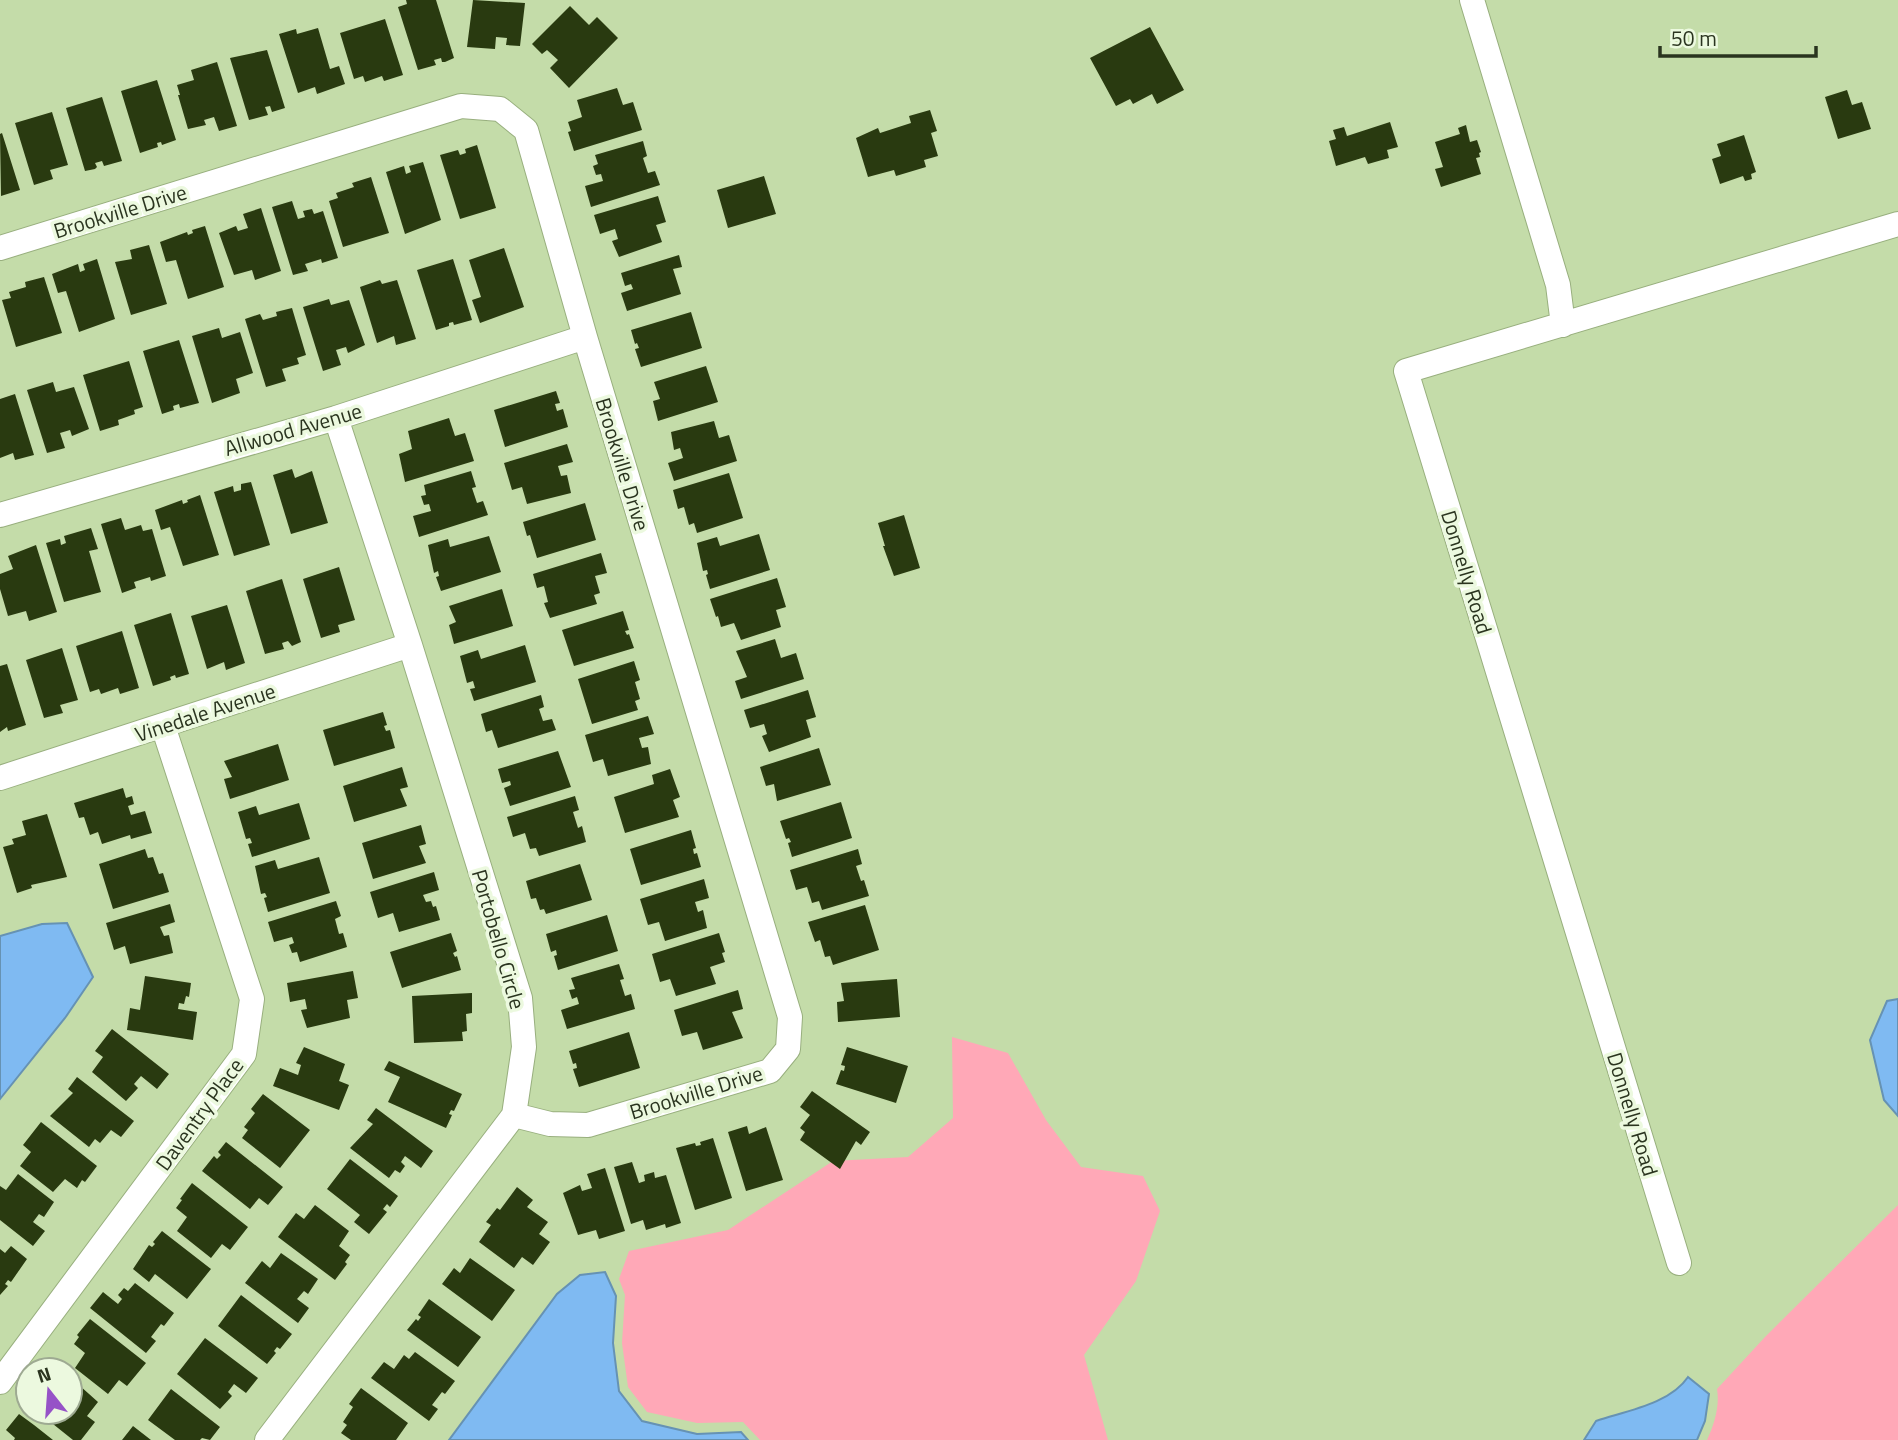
<svg xmlns="http://www.w3.org/2000/svg" width="1898" height="1440" font-family="'Titillium Web',sans-serif">
	<style>
		.green { fill: #ffa8b7 }
		.water { fill: #7fbaf2; stroke: #6692b3; stroke-width: 2 }
		.building { fill: #293a10 }
		.lines { fill: none; stroke-linecap: round; stroke-linejoin: round }
		.minor-casing { stroke: #98af7e; stroke-width: 26 }
		.minor { stroke: #fff; stroke-width: 24 }
		.labels { text-anchor: middle; dominant-baseline: central; stroke-width: 7; stroke-linejoin: round; paint-order: stroke }
		.street-label { font-size: 21px; fill: #2a341f; stroke: #ecf9df }
	</style>
	<rect width="100%" height="100%" fill="#c4dca9"/>
	<path class="green" d="M952,1037L1008,1053L1046,1120L1081,1167L1143,1176L1160,1211L1136,1281L1084,1355L1108,1440H760L743,1422L697,1423L647,1412L628,1387L622,1343L625,1295L619,1279L629,1251L728,1230L833,1161L908,1157L953,1118Z
		M1898,1205V1440H1707C1714,1425 1720,1406 1717,1389L1765,1337Z"/>
	<path class="water" d="M67,923L93,977L65,1018L0,1099V936L42,924Z
		M1898,999V1116L1884,1100L1870,1040L1887,1001Z
		M605,1272L616,1296L613,1343L619,1391L642,1421L697,1434L741,1432L748,1440H449L557,1294L580,1275Z
		M1688,1377L1709,1394L1705,1421L1697,1440H1584L1596,1421C1626,1411 1670,1404 1688,1377Z"/>
	<path class="building" d="M406,0H436L454,58L445,62H442L441,58L434,60L436,65L418,70L398,7L407,4Z
		M473,0L525,3L520,46L506,45L507,38L496,37L495,49L467,47Z
		M570,6L589,25L597,17L618,38L569,88L550,68L558,60L547,50L542,54L532,44Z
		M385,19L403,75L384,81L382,76L365,82L363,76L354,79L340,33Z
		M1150,27L1184,90L1157,104L1152,94L1133,104L1130,99L1116,106L1090,58Z
		M318,28L330,69L339,66L345,84L317,94L315,87L298,93L279,34L296,29L297,34Z
		M267,50L285,108L272,112L270,106L265,107L268,115L249,120L230,58Z
		M217,62L237,126L219,131L214,117L204,120L206,125L188,129L178,95H180L177,85L194,80L191,70Z
		M157,80L176,140L162,145L161,142L157,143L158,147L140,153L121,91Z
		M617,88L623,105L633,102L642,130L574,151L568,132L571,131L568,122L582,117L577,100Z
		M1847,90L1852,105L1862,102L1871,129L1838,139L1825,97Z
		M102,97L122,161L104,166L102,161L95,163L97,167L95,169L85,171L66,108Z
		M930,110L937,131L931,133L938,156L924,160L926,167L896,176L894,170L868,177L856,138L878,128L880,133L911,123L909,116Z
		M52,112L68,165L50,170L53,179L34,185L15,123Z
		M1390,122L1398,147L1387,150L1389,158L1368,164L1365,157L1336,166L1329,141L1336,139L1333,130L1344,127L1347,136Z
		M1466,125L1470,142L1477,140L1481,152L1479,153L1480,157L1476,158L1481,174L1441,187L1435,169L1443,167L1435,142L1460,134L1458,128Z
		M2,133L20,190L1,196L0,134Z
		M1744,135L1756,172L1751,174L1752,179L1745,181L1743,176L1720,184L1712,159L1721,156L1717,144Z
		M643,141L647,156L643,158L648,173L655,171L660,185L591,207L585,186L603,181L601,174L596,175L593,166L598,164L595,155Z
		M477,145L496,208L460,219L440,155L458,150L460,155L466,153L465,149Z
		M423,162L441,220L405,234L386,172L404,166L406,174L411,172L409,166Z
		M764,176L776,214L728,228L717,190Z
		M371,177L389,233L343,247L329,201L338,198L336,193L354,187L352,183Z
		M658,196L666,222L656,225L662,242L619,257L612,241L618,239L615,229L600,234L594,215Z
		M292,201L298,219L305,217L303,211L312,209L314,214L323,211L338,258L322,263L321,259L305,264L308,271L293,275L272,207Z
		M261,208L281,271L255,280L252,270L234,275L219,233L236,226L238,231L248,228L243,214Z
		M205,226L224,287L188,299L176,260L166,262L160,242L187,232L188,235L193,233L192,230Z
		M149,245L167,304L131,315L115,262L132,259L130,250Z
		M504,248L524,307L480,323L472,300L481,297L469,260Z
		M679,255L682,267L673,269L681,294L627,311L621,293L633,289L631,284L625,286L621,273Z
		M97,259L115,319L79,332L66,291L58,293L52,274L78,264L80,272L85,270L83,264Z
		M453,259L472,320L454,325L453,322L449,323V326L436,330L417,270Z
		M44,277L62,333L16,347L2,300L11,298L9,292L26,287L25,282Z
		M380,280L382,284L397,280L416,339L396,345L394,336L377,343L360,287Z
		M329,299L331,305L349,300L365,345L348,353L346,347L336,350L341,365L323,371L303,307Z
		M292,308L306,355L297,358L299,364L282,369L286,381L266,387L245,319L260,314L263,320L277,316L276,312Z
		M691,312L702,348L641,367L635,349L639,348L637,343L635,344L631,330Z
		M219,328L222,338L240,332L253,373L236,379L240,393L212,403L192,336Z
		M179,340L199,403L180,408L179,404L173,406L174,410L162,414L143,351Z
		M129,361L143,407L134,410L135,414L118,420L119,425L100,431L83,375Z
		M706,366L718,402L658,421L653,401L660,399L654,382Z
		M53,382L56,392L74,387L89,429L72,436L70,430L60,433L65,448L47,453L27,390Z
		M556,391L560,403L555,404L557,411L563,409L568,427L505,447L494,410Z
		M15,394L34,455L15,460L13,453L0,458V399Z
		M449,418L455,436L465,433L474,461L405,482L399,454L412,449L408,431Z
		M714,421L719,438L729,435L737,461L674,481L668,463L683,458L680,448L674,450L671,432Z
		M567,444L573,462L558,466L561,476L567,475L571,493L527,504L522,487L512,490L504,463Z
		M292,469L295,478L312,471L328,523L291,534L273,475Z
		M471,471L476,487L472,488L477,503L483,501L488,515L419,537L413,516L431,511L429,504L424,505L421,496L426,495L424,485Z
		M729,473L743,518L697,533L694,523L689,525L684,507L678,509L673,490Z
		M251,482L270,545L234,556L214,492L233,486L234,492L241,490V484Z
		M200,495L219,555L183,566L170,527L161,530L155,510L182,500L183,504L188,502L187,500Z
		M585,503L596,540L537,558L530,535L527,536L523,522Z
		M904,515L920,568L894,576L883,546H885L878,523Z
		M121,518L125,530L141,525L143,531L152,529L166,576L151,581L150,577L134,582L136,588L122,593L101,524Z
		M91,528L98,549L89,551L101,592L64,602L46,543L60,539L61,545L66,543L64,536Z
		M759,534L770,570L710,589L706,575L708,574L707,570L703,571L697,543L717,537L720,546Z
		M489,536L501,572L441,591L436,577L439,576L438,571L434,573L428,545L448,539L450,547Z
		M36,545L57,612L29,621L26,611L8,616L0,589V574L13,569L8,556Z
		M601,553L607,573L595,576L600,593L594,595L597,604L550,618L544,603L548,602L544,586L537,588L533,574Z
		M339,567L355,620L338,625L340,632L321,638L303,579Z
		M777,578L786,607L776,610L781,627L741,640L734,623L721,627L718,616L716,617L710,599Z
		M282,579L301,642L292,646L288,641L282,643L284,649L265,654L246,591Z
		M502,589L513,626L454,644L449,625L456,622L449,606Z
		M227,605L245,663L226,670L224,662L207,669L191,616Z
		M623,611L629,630L625,631L627,635L629,634L634,648L574,666L562,630Z
		M171,613L189,674L176,678L175,675L170,677L171,680L153,686L134,625Z
		M122,631L139,688L120,694L118,688L101,694L99,689L90,692L76,646Z
		M775,639L781,658L796,653L804,679L741,699L735,681L747,677L736,651Z
		M525,645L536,682L474,701L470,689L475,688L473,681L467,683L460,656L478,650L481,659Z
		M62,648L78,700L60,705L63,713L44,718L26,660Z
		M634,661L640,680L635,682L640,699L635,701L638,710L592,724L578,679Z
		M7,664L26,725L8,731L7,727L0,732V666Z
		M808,690L816,717L806,720L811,737L769,752L762,736L767,734L764,724L750,728L744,710Z
		M541,695L544,707L539,709L543,721L552,719L556,730L498,748L492,730L486,732L481,714Z
		M383,712L387,725L384,726L386,731L390,730L395,748L334,766L323,730Z
		M648,716L654,734L639,738L642,748L648,747L651,764L608,776L603,759L593,762L585,735Z
		M278,744L289,780L230,799L224,779L232,777L224,761Z
		M819,748L831,785L777,801L774,784L766,786L760,767Z
		M558,751L571,787L510,806L504,788L511,785L510,781L502,783L498,769Z
		M402,767L408,787L400,789L407,806L354,822L343,786Z
		M670,769L680,797L673,800L679,817L625,833L614,797L654,784L652,775Z
		M123,788L126,798L132,796L134,804L128,806L131,815L145,811L152,833L131,839L130,835L102,844L98,832L90,835L84,817L79,818L74,803Z
		M575,796L579,810L573,812L578,828L582,826L586,842L539,856L536,848L530,849L525,833L513,837L507,817Z
		M841,802L852,838L792,857L788,843L791,842L789,838L786,839L780,821Z
		M299,803L310,839L252,857L248,844L252,843L250,838L246,839L238,812L256,806L259,815Z
		M47,814L67,877L31,885L32,888L17,893L3,847L14,844L12,839L26,835L22,821Z
		M421,825L426,844L419,846L426,863L373,879L362,843Z
		M691,830L696,848L693,849L694,854L697,853L701,867L641,885L630,849Z
		M145,849L148,858L153,857L159,874L163,873L169,892L113,909L99,864Z
		M858,849L862,864L856,866L861,881L864,880L869,896L822,910L819,901L812,903L807,887L796,890L790,870Z
		M319,857L330,893L268,912L264,898L267,897L265,893L261,894L255,866L275,860L278,869Z
		M580,864L592,900L546,914L544,909L540,910L536,898L531,899L526,881Z
		M434,872L439,890L423,895L426,902L431,901L433,907L436,906L440,920L399,932L393,913L378,918L370,892Z
		M704,879L709,898L695,902L698,912L703,910L707,928L665,941L659,922L648,925L640,899Z
		M336,901L341,916L335,919L339,934L343,933L347,947L300,962L297,952L292,953L289,945L294,943L292,937L274,942L268,922Z
		M170,904L175,922L160,927L164,936L169,935L173,953L130,964L125,946L114,950L106,923Z
		M865,905L879,950L833,965L830,956L825,957L820,940L815,942L808,922Z
		M607,915L618,951L558,970L554,956L557,955L556,950L551,952L546,934Z
		M451,933L457,951L453,953L455,957L457,956L461,970L402,988L390,952Z
		M719,933L725,952L722,953L725,962L710,967L716,984L676,996L670,979L660,982L652,954Z
		M619,964L624,979L620,980L625,996L631,994L635,1009L567,1029L561,1010L579,1004L577,997L572,999L569,990L575,989L571,978Z
		M353,971L358,998L347,1000L350,1018L307,1028L301,1010L307,1009L305,999L290,1002L287,983Z
		M145,976L191,983L189,997L186,996L184,1004L179,1003L178,1009L197,1012L193,1040L127,1030L130,1008L140,1010Z
		M897,979L900,1017L838,1022L837,1002L844,1001L841,983Z
		M738,990L743,1009L732,1012L743,1038L703,1050L697,1032L682,1036L674,1010Z
		M472,993V1013L466,1014L467,1031L462,1032L463,1041L414,1043L412,996Z
		M112,1029L169,1074L157,1089L141,1076L134,1084L138,1088L126,1101L92,1072L103,1057L95,1051Z
		M629,1032L640,1068L579,1087L573,1069L577,1068L576,1063L573,1064L569,1051Z
		M304,1047L345,1064L339,1081L349,1085L339,1110L273,1086L280,1068L298,1075L301,1065L296,1063Z
		M847,1047L908,1066L896,1103L836,1084L841,1070L844,1071L845,1066L841,1065Z
		M389,1061L462,1094L454,1111L451,1110L449,1114L452,1115L446,1128L388,1102L400,1077L384,1070Z
		M77,1077L134,1121L121,1137L111,1130L100,1143L95,1139L89,1147L50,1116L73,1093L68,1089Z
		M812,1091L870,1132L861,1145L856,1141L840,1169L800,1140L805,1132L800,1128L810,1115L800,1107Z
		M263,1094L310,1130L280,1168L242,1138L248,1130L244,1127L255,1113L251,1109Z
		M376,1108L433,1151L421,1168L405,1156L401,1162L405,1166L400,1173L395,1170L389,1178L350,1148L373,1124L367,1120Z
		M41,1122L97,1166L85,1182L82,1180L77,1188L65,1179L53,1192L20,1166L31,1152L23,1145Z
		M747,1126L749,1134L766,1127L783,1180L746,1191L728,1132Z
		M713,1138L732,1198L695,1210L676,1148L695,1143L696,1146L701,1145L700,1142Z
		M226,1142L283,1187L268,1205L259,1198L250,1209L202,1171L214,1156L217,1159L221,1155L218,1152Z
		M350,1159L398,1196L390,1207L387,1204L383,1209L387,1212L369,1234L354,1222L360,1215L327,1189Z
		M632,1162L639,1183L645,1181L644,1175L654,1172L655,1178L666,1175L681,1223L666,1228L665,1224L646,1230L643,1220L631,1224L614,1167Z
		M605,1168L625,1231L599,1239L596,1230L578,1235L563,1193L580,1185L582,1191L592,1188L587,1174Z
		M18,1174L54,1202L44,1217L39,1214L33,1222L45,1231L33,1246L0,1220V1186L6,1190Z
		M192,1183L248,1227L230,1250L222,1244L211,1258L177,1231L187,1217L176,1208L182,1200L180,1199Z
		M517,1187L533,1200L527,1207L548,1222L539,1234L550,1242L533,1265L522,1257L514,1268L479,1242L491,1225L486,1222L497,1208L500,1210Z
		M315,1205L349,1231L339,1246L350,1255L345,1262L347,1264L335,1280L278,1237L296,1213L304,1219Z
		M162,1231L211,1269L187,1299L155,1274L149,1282L133,1269L149,1245L152,1247L155,1244L153,1242Z
		M11,1246L27,1259L11,1282L8,1280L5,1284L8,1286L0,1295V1249L5,1253Z
		M281,1253L318,1279L308,1294L304,1291L297,1299L309,1308L298,1323L245,1283L262,1261L270,1268Z
		M470,1258L515,1290L492,1321L442,1284L454,1268L460,1273Z
		M135,1283L174,1313L164,1326L161,1324L151,1337L156,1341L146,1353L90,1308L103,1292L118,1304L122,1299L118,1295L124,1288L128,1291Z
		M241,1295L292,1334L280,1349L277,1347L274,1351L276,1353L267,1364L218,1326Z
		M429,1299L481,1337L458,1367L407,1330L416,1319L418,1321L421,1317L418,1315Z
		M90,1319L146,1363L127,1386L119,1380L108,1394L75,1368L85,1353L74,1344L79,1337L77,1335Z
		M205,1338L258,1378L246,1393L234,1384L228,1392L232,1396L220,1409L177,1374Z
		M415,1352L455,1381L445,1394L442,1392L432,1405L438,1409L429,1421L371,1378L384,1362L394,1369L404,1355L409,1359Z
		M70,1377L98,1402L87,1416L95,1422L81,1440H73L38,1412H70Z
		M361,1388L408,1423L396,1440H351L341,1433L347,1425L343,1422L353,1407L349,1404Z
		M171,1389L220,1427L210,1440L202,1438L200,1440H175L148,1420Z
		M19,1414L34,1425L53,1440H14L15,1438L6,1430Z
		M133,1426L151,1440H122Z"/>
	<g class="lines">
		<defs>
			<path id="minor" d="M1472,0L1558,285L1563,325
				M0,248L461,106L500,109L526,130L585,337L790,1017L788,1049L770,1071L588,1125L550,1124L514,1115
				M0,515L336,418L585,337
				M0,778L410,645
				M1679,1263L1406,371L1898,224
				M0,1382L244,1054L252,999L163,726
				M267,1440L514,1115L524,1047L520,998L410,645L336,418"/>
		</defs>
		<use href="#minor" class="minor-casing"/>
		<use href="#minor" class="minor"/>
	</g>
	<g class="labels">
		<g class="street-label">
			<text transform="translate(120 211) rotate(-17)">Brookville Drive</text>
			<text transform="translate(293 429) rotate(-16)">Allwood Avenue</text>
			<text transform="translate(623 464) rotate(73)">Brookville Drive</text>
			<text transform="translate(1467 572) rotate(73)">Donnelly Road</text>
			<text transform="translate(205 712) rotate(-18)">Vinedale Avenue</text>
			<text transform="translate(499 939) rotate(74)">Portobello Circle</text>
			<text transform="translate(696 1092) rotate(-17)">Brookville Drive</text>
			<text transform="translate(199 1114) rotate(-54)">Daventry Place</text>
			<text transform="translate(1633 1114) rotate(73)">Donnelly Road</text>
		</g>
	</g>
	<g transform="translate(49 1391) rotate(343)"><circle r="33" fill="#ecf9df" stroke="#9eaa92" stroke-width="2"/>
	<path d="M0-5L12 26L0 18L-12 26Z" fill="#9652c7"/>
	<text y="-10" font-size="19" font-weight="bold" text-anchor="middle" fill="#2a341f">N</text>
	</g>
	<path d="M1660 46v10h156v-10" fill="none" stroke="#2a341f" stroke-width="3.5"/>
	<text x="1671" y="46" font-size="21" fill="#2a341f" stroke="#ecf9df" stroke-width="5" paint-order="stroke">50 m</text>
</svg>
